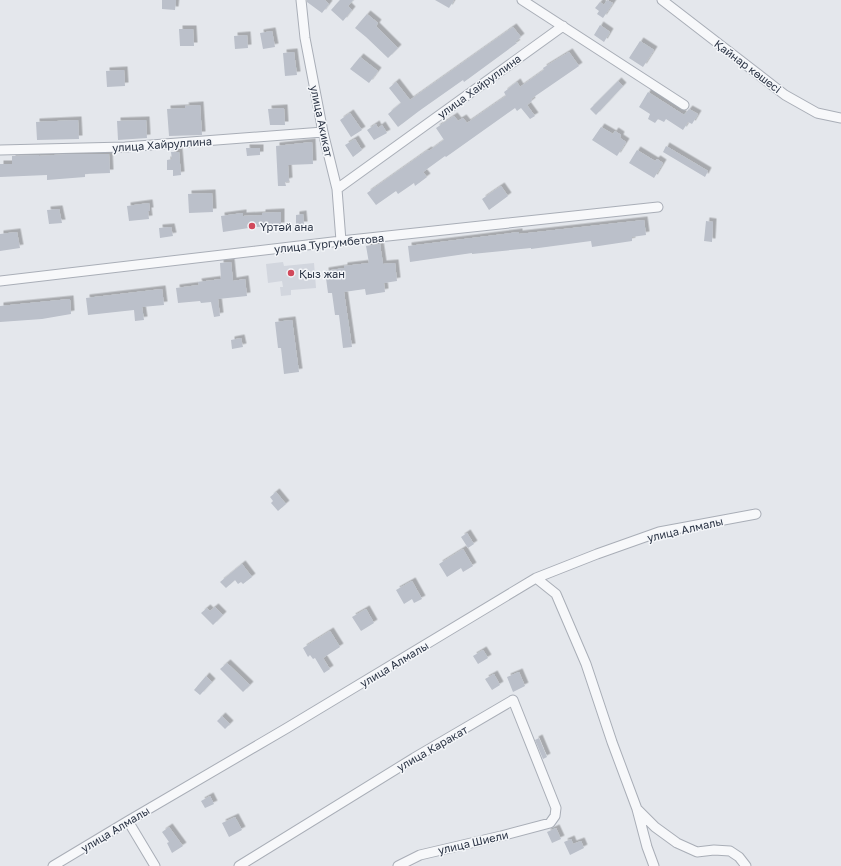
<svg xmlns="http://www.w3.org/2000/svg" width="841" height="866" font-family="'Golos Text',sans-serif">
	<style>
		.built { fill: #d2d6de }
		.building { fill: #bbc0ca; filter: url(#shadow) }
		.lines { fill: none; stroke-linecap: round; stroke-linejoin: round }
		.minor-casing { stroke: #a9aeb7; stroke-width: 11 }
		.minor { stroke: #f7f8fa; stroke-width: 9 }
		.poi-dot { fill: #d1495b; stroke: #f4f6f9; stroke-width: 1.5 }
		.labels { text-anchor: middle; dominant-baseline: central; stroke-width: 3; stroke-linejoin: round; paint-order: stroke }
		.street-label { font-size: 11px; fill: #2b3445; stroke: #f4f6f9 }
		.poi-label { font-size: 11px; fill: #2b3445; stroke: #f4f6f9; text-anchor: start }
	</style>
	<defs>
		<filter id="shadow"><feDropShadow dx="3.5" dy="-3.5" stdDeviation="0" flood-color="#0004"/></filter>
	</defs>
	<rect width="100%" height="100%" fill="#e4e7ec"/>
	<path class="built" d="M283,262L284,266L314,263L316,288L291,290V295L281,296L280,287H283L282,281L268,283L266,264Z"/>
	<path class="building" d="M162,0H176L175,10L162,9Z
		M307,0H325L329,4L322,13L307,2Z
		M340,0H353L348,6L352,10L343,21L331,10Z
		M435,0H454L449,8Z
		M607,0L613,3L603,18L597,14L599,11L595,8L600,2L604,5Z
		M367,14L378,23L376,26L398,48L388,58L366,37L355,28Z
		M600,25L610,32L604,42L594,35Z
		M513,27L521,37L515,42L517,43L464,82L463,80L419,111L398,127L388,114L401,103L389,88L396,82L410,100Z
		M179,29H193L194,46H180Z
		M272,31L275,47L263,49L260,33Z
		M247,35L248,48L235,49L234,36Z
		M640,41L654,50L643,67L629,58Z
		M294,52L297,75L285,76L283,53Z
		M569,52L579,66L531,99L532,101L527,105L535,116L530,119L521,108L517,111L515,108L446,157L445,156L423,172L427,177L415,186L414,183L398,194L396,191L376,205L367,193L428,150L429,151L444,140L436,128L454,116L458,121L463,118L467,123L506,96L504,92L517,82L520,87L544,70L543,68Z
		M360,57L378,71L369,83L350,69Z
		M124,70L125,86L107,87L106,71Z
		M618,81L623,86L596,115L590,109Z
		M648,92L684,115L689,109L698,114L692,124L688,122L683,130L666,119L664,122L658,119L655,123L648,119L650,114L639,107Z
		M200,105L202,135L169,136L167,109L186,108L185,106Z
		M284,108L285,125H270L268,109Z
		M350,113L362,130L351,137L340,120Z
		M78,120L79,139L37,140L36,122Z
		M146,120L147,138L118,140L117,121Z
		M376,124L378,128L382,125L387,133L374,140L367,130Z
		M601,127L613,134L615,131L621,135L620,138L626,142L617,156L592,140Z
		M355,139L362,150L353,157L345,145Z
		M312,142L313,164L288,165L289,181L285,182L286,186H278L276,146Z
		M666,146L708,171L705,177L663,152Z
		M246,148H260V155L247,156Z
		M637,150L655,161L657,159L663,163L654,178L629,163Z
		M171,152H179L181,175L173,176V170H167V160L172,159Z
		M69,154H109L110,173L85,174V177L47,180V175L0,177V164H12V156L39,155V156Z
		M501,186L508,196L489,210L482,199Z
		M212,193L213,212L189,213L188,194Z
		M149,203L150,211H148L149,219L129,221L127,206Z
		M59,209L62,223L49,224L47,210Z
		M281,212V226L255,227L223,232L221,216L243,213V216L262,215V213Z
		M303,214L304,225H296V215Z
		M644,220L646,235L632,237V241L592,247L591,241L531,249V248L472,254V253L410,262L408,246L519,232V234Z
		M706,221L713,222L712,242L704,241Z
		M171,227L173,236L160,238L159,228Z
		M17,232L20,248L0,251V234Z
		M380,244L383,264L395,263L397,281L384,283L385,292L366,295L365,289L344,292L352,347L343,348L339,315H335L332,293H328L325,271L344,268V266L369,263L366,246Z
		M231,262L233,281L245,279L247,296L218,299L220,316L214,317L211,302L201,303L200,301L178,303L176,288L199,285L198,282L221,279L220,263Z
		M162,289L164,305L142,307L144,320L135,321L134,310L88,315L86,298Z
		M70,299L71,314L42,319L0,322V306Z
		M292,320L299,372L284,374L281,348H278L275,322Z
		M241,338L243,347L232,349L231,340Z
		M276,492L286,504L278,511L271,503L273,501L270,497Z
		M467,533L474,544L468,548L461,537Z
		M463,549L473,566L463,572L461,568L447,577L439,564Z
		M242,564L252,577L243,584L241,582L238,584L235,580L226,588L220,582Z
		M412,581L422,599L414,603L412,599L404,604L396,590Z
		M215,607L223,615L213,625L201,613L207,608L210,611Z
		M366,609L374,623L361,631L352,617Z
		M330,631L340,647L323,658L330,669L324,673L315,658L313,659L310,655L308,657L303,648Z
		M483,650L488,658L478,664L473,656Z
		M227,663L250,685L243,692L220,669Z
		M519,672L525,686L513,692L507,677Z
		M494,674L500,685L492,690L485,679Z
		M206,676L212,682L200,695L194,690Z
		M222,716L230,724L225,729L217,721Z
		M539,738L547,757L543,759L535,740Z
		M210,796L214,804L205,808L201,801Z
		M235,817L242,830L229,837L222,823Z
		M169,827L183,846L172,853L167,843L169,842L162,832Z
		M556,828L561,839L552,843L547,832Z
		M571,839L573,844L581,841L584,848L570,855L564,842Z"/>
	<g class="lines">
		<defs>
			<path id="minor" d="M301,0L305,38L323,132L337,189L341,241
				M522,0L684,105
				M662,0L785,95L817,113L841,118
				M0,150L125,147L323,132
				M337,189L563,26
				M0,281L341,241L658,207
				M536,578L556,594L586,664L612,742L637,809L647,847L654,866
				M638,810L655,827L677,843L697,852L714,850L730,851L739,857L746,866
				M128,821L155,866
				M53,866L128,821L287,728L536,578L597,554L659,532L756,514
				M239,866L414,758L513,700L556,808L555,816L550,823L501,836L420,855L398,866"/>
		</defs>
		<use href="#minor" class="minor-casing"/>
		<use href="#minor" class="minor"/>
	</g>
	<g class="poi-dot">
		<circle cx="252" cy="226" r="4"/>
		<circle cx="291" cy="273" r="4"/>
	</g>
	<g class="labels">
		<g class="street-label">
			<text transform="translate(748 66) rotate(37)">Қайнар көшесі</text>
			<text transform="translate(479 86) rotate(-36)">улица Хайруллина</text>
			<text transform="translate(322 121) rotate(78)">улица Акикат</text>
			<text transform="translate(162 144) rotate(-4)">улица Хайруллина</text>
			<text transform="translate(329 243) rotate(-6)">улица Тургумбетова</text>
			<text transform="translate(685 529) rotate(-13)">улица Алмалы</text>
			<text transform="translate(394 664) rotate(-31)">улица Алмалы</text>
			<text transform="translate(432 748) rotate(-30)">улица Каракат</text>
			<text transform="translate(115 829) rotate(-31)">улица Алмалы</text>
			<text transform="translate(473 842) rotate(-13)">улица Шиели</text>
		</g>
		<g class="poi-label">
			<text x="260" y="226">Үртәй ана</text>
			<text x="299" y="273">Қыз жан</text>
		</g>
	</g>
</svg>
